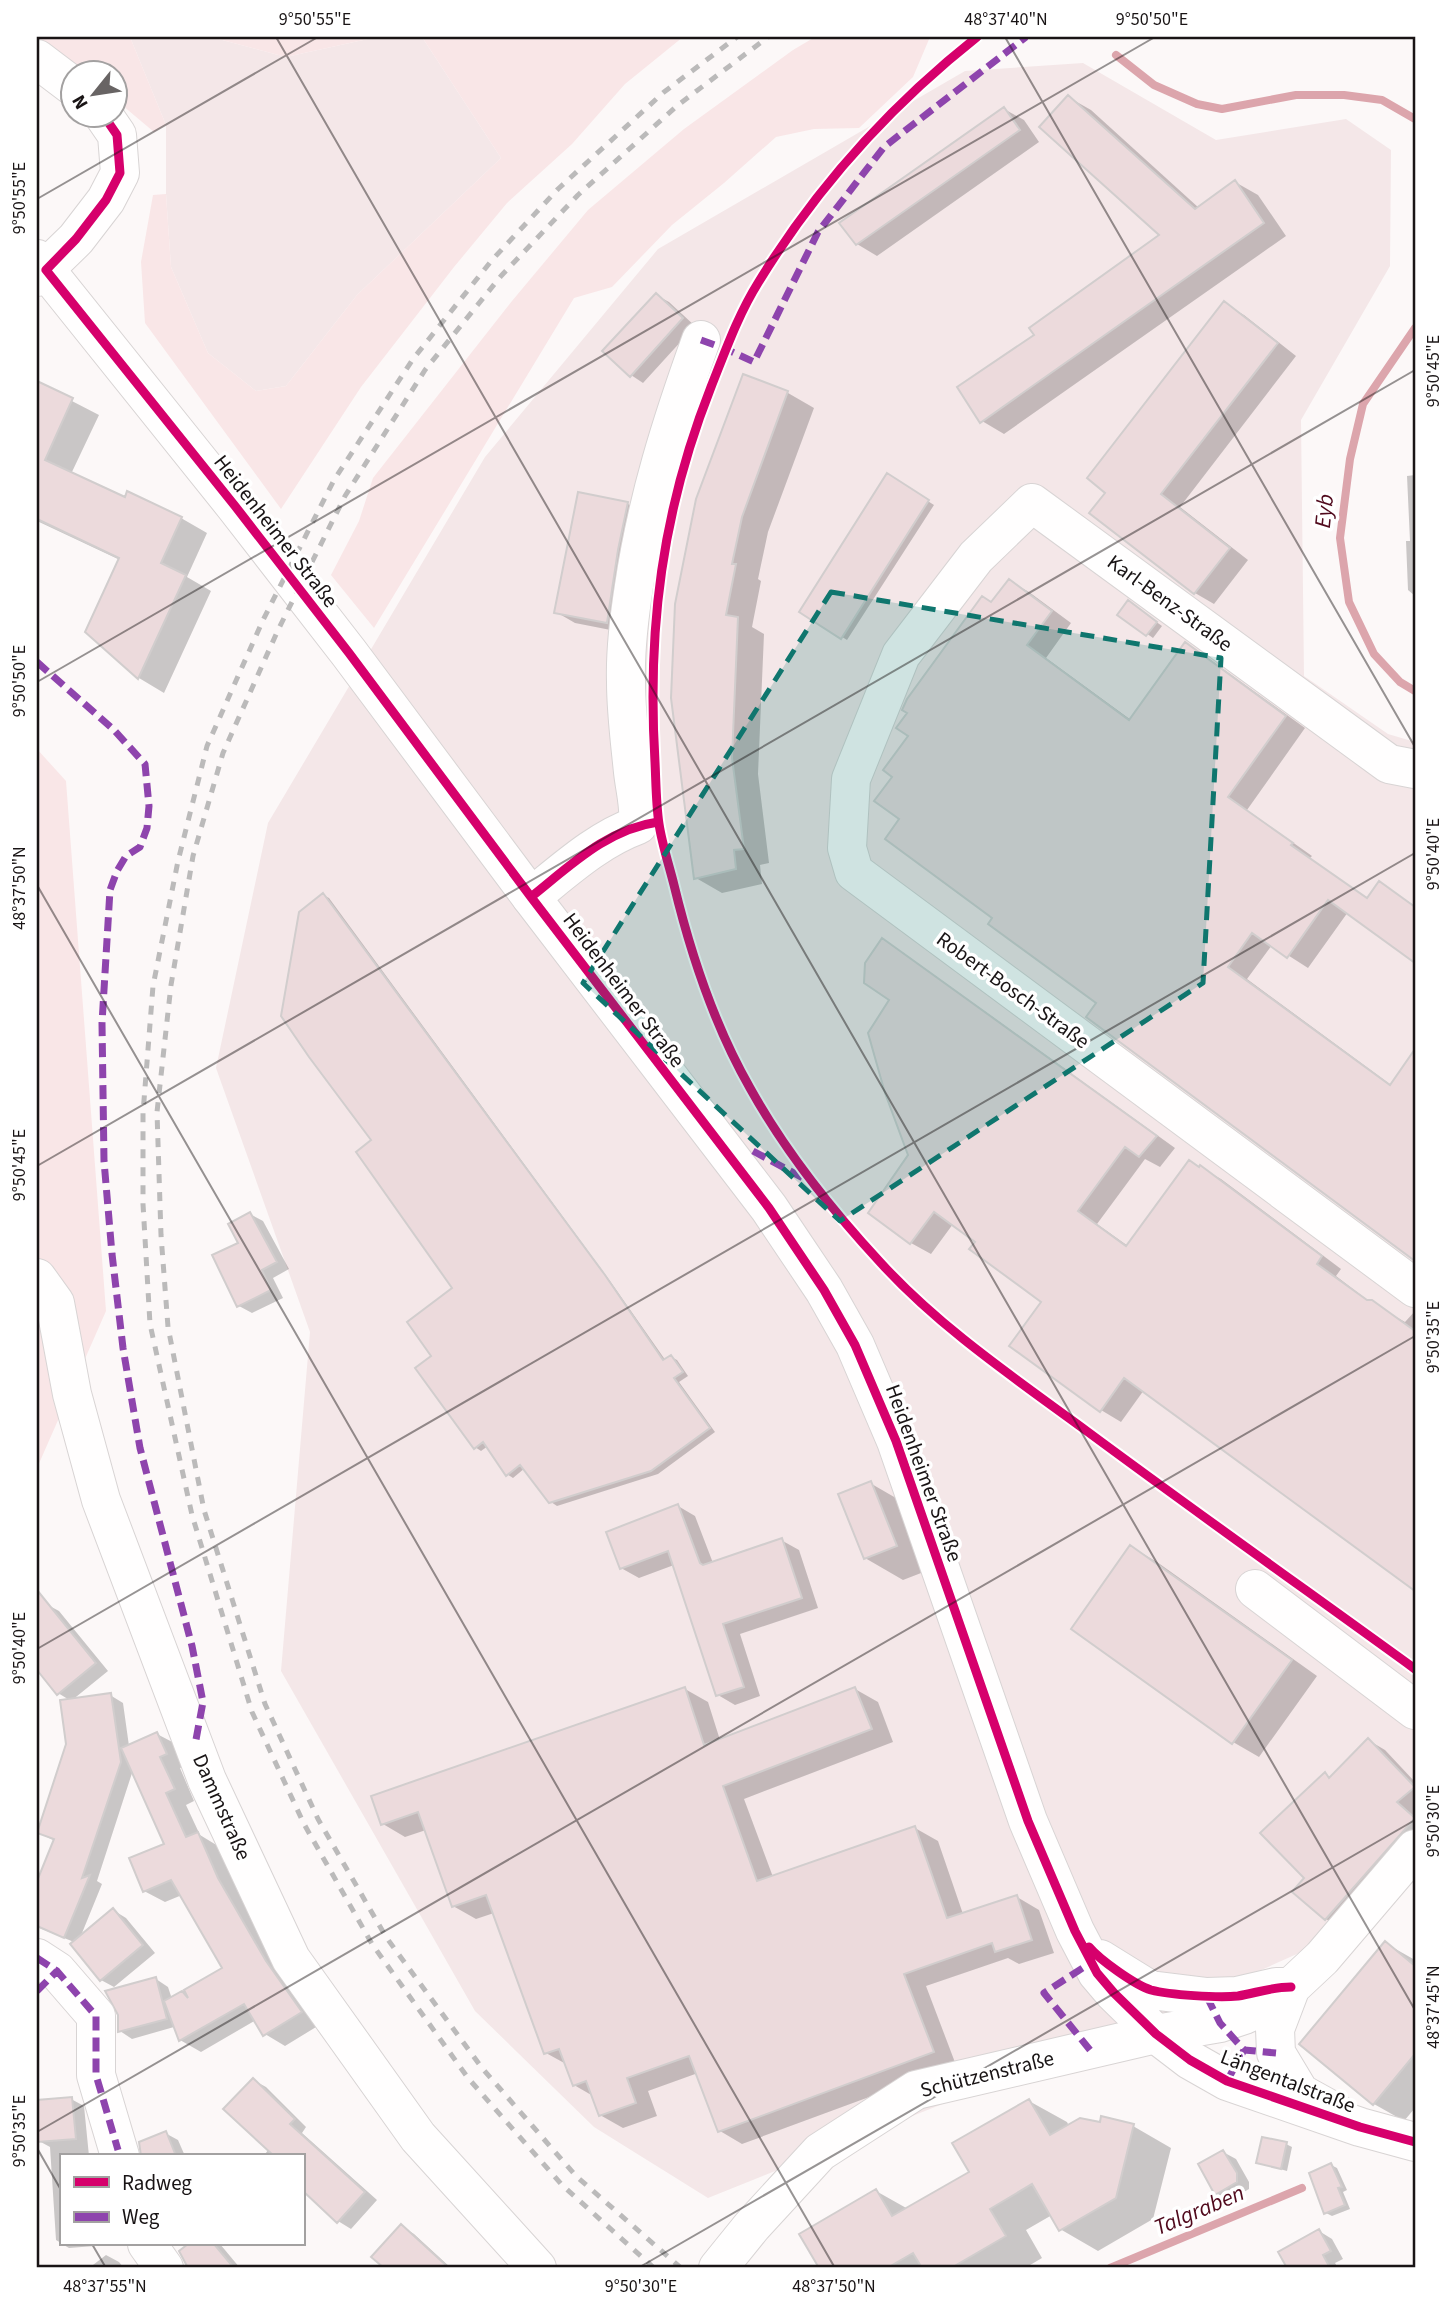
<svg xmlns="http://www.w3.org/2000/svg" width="1452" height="2305" font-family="'Source Sans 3',sans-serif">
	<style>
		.built { fill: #f4e7e8 }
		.green { fill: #f9e6e7 }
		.shadow { fill: #0003 }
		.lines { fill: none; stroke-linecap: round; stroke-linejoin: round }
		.stream { stroke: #dca5ac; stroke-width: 8 }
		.building { fill: #ecdadc; stroke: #d1cdcd; stroke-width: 2 }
		.minor-casing { stroke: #d8d4d4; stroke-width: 40 }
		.major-casing { stroke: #d8d4d4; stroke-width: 40 }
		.minor { stroke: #fffefe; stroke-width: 38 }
		.major { stroke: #fffefe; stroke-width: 38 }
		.rail { stroke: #bbbaba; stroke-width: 5; stroke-dasharray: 9 9; stroke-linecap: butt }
		.quiet { stroke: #8e44ad; stroke-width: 7; stroke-dasharray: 14 7; stroke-linecap: butt }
		.cycleway-casing { stroke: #fff; stroke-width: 13 }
		.cycleway { stroke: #d6006c; stroke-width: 9 }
		.marked { fill: #0f766e; fill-opacity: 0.2; stroke: #0f766e; stroke-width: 5; stroke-dasharray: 14 9; stroke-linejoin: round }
		.ticks { fill: none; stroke: #191415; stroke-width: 2; stroke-opacity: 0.45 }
		.labels { text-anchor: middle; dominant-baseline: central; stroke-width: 7; stroke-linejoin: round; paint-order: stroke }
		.street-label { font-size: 21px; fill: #191415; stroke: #fff }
		.water-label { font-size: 23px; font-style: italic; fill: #50091c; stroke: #fff }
		.neatline { fill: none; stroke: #191415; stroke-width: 2.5 }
		.ticks-label { font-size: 18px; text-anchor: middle; fill: #191415 }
	</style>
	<rect width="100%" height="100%" fill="#fcf8f8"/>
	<path class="built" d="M130,37H211L286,57L377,37H422L501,158L357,295L286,386L256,391L208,353L171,267L166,194V125Z
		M1083,63L1216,140L1346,119L1391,150L1390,266L1301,420L1304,676L1388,734L1415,742V1817L1317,1945L1125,2031L708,2198L594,2127L475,2011L281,1671L310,1332L216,1068L268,823L485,457L658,249L965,71Z"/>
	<path class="green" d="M38,37H130L166,125L154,132L116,100V74L83,73Z
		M211,37H377L286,57Z
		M422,37H683L625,84L572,144L507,203L454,267L361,387L281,509L145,323L141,262L153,195L166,194L171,267L208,353L256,391L286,386L357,295L501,158Z
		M815,37H930L913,77L859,128L814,129L776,137L724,183L672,225L612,287L574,298L374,628L331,575L359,521L373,478L512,301L588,210L684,129L793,50Z
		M37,749L66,781L106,1311L37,1468Z"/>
	<path class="shadow" d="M1068,97L1091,110L1199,208L1235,182L1258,195L1286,236L1004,434L982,421L1036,336L1162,235Z
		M1004,109L1024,120L1039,142L877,256L857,244Z
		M656,295L669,302L695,326L643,383L631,375Z
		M1224,304L1244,315L1296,356L1180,507L1248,560L1214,604L1195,593L1108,492Z
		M744,376L788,393L814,408L768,532L758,579L761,581L752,627L764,634L758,774L769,863L760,865L762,884L722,893L696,878Z
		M37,383L99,415L71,474L125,499L181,518L207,533L187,577L211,591L164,693L139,678L87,631L120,560L37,521Z
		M1415,475V596L1408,590L1406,541H1410L1407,476Z
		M888,476L934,505L847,640L801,611Z
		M628,504L647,515L626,633L575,623L556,612Z
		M1009,581L1029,592L1071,623L1046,658L1131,720L1185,644L1205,656L1305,728L1247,810L1312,856L1310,858L1368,899L1380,883L1415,906V960L1348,912L1308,968L1272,945L1247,979L1391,1085L1415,1052V1259L1088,1016L1098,1002L995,917L901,819L894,776L910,736Z
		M1134,606L1162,626L1153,638L1119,614Z
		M323,895L329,898L610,1281L666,1361L671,1357L677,1360L688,1376L679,1382L715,1432L658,1474L557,1506L551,1502L525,1468L513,1478L507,1474L488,1446L481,1451L475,1447L433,1357L455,1288L374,1140Z
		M882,940L902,952L1175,1148L1160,1167L1145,1159L1097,1224L1128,1246L1201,1168L1221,1179L1341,1269L1336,1276L1370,1302L1405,1322L1415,1311V1589L1144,1390L1121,1422L1101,1410L1044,1302L977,1241L953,1224L931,1254L911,1243L871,1213L910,1155Z
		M250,1214L263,1221L289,1269L273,1278L283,1298L252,1313L239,1306L240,1243Z
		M870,1483L908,1505L934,1568L903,1580L865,1558Z
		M678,1506L695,1516L713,1563L781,1540L799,1550L818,1608L740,1634L760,1696L735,1705L718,1695L674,1565L639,1578L621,1568Z
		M1131,1547L1157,1562L1317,1676L1259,1757L1233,1742Z
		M46,1604L59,1611L108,1671L71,1701L58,1693L37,1668V1612Z
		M685,1689L708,1702L720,1740L855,1689L878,1702L893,1742L744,1799L773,1877L915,1828L938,1841L963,1914L1017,1897L1039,1910L1054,1953L1019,1964L1008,1958L926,1986L956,2065L742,2144L720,2131L698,2073L648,2091L657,2116L623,2128L600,2115L593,2096L574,2085L566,2064L546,2053L494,1913L476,1919L453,1906L426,1830L405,1837L383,1824Z
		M110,1695L123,1703L129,1746L157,1734L178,1745L187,1765L180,1768L194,1801L186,1805L200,1835L218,1846L238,1892L287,1975L321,2024L285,2046L265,2034L256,2020L201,2052L180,2040L174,2027L132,2039L120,2031L156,1979L168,1987L172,1999L182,1993L189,1997L225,1969L182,1895L165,1902L144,1891L166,1844L133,1770L97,1881L102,1884L80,1938L113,1910L126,1918L155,1953L114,1987L101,1980L74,1942L37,1927V1885L55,1841L39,1833Z
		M1368,1740L1385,1750L1415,1782V1810L1413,1812L1415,1815V1846L1343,1929L1326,1919L1295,1892L1306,1878L1325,1774L1331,1778Z
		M1385,1943L1415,1960V2108L1404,2121L1374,2104L1302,2044Z
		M253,2080L266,2087L306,2127L302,2133L377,2200L351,2229L338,2221L303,2189V2156H267L265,2154L269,2149Z
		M71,2099L84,2106L89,2156H61V2243L56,2240L50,2147L39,2141L37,2102Z
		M1029,2101L1067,2122L1069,2126H1133L1171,2148L1153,2219L1098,2251L1060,2229L1052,2215L1026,2230L1042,2258L1025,2268H821L801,2234L876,2191L908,2209L971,2172Z
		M165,2133L178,2140L185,2156H142L143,2150Z
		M1286,2144L1292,2147L1287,2171L1258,2163Z
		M1223,2152L1236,2159L1249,2182V2189L1229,2201L1216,2193Z
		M1331,2165L1337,2168L1347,2190L1343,2192L1350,2209L1332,2216L1326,2213Z
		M401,2226L414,2234L451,2268H386L374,2257Z
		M1319,2231L1332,2239L1343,2259L1335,2263L1338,2268H1283L1285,2261Z
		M62,2244H108V2245L69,2248Z
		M191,2244H220L240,2268H190L181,2252Z
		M106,2255L119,2262L124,2268H89Z"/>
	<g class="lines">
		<path class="stream" d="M1116,55L1154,85L1197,104L1222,109L1296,95H1344L1382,100L1415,119
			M1415,328L1363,404L1350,459L1340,538L1349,602L1374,654L1400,682L1415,691
			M1110,2268L1302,2188"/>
	</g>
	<path class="building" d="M1068,95L1195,209L1235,180L1264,223L980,423L957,387L1034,335L1029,328L1159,235L1039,127Z
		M1004,107L1020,130L856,245L839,223Z
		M656,293L683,318L630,377L602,351Z
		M1224,301L1278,343L1161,494L1230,548L1194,594L1089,513L1105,493L1087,478Z
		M743,374L788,391L742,517L732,564H736L726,615L738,617L732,758L744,849L734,850L736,869L694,879L671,698L675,604L696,499Z
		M37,381L73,398L45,460L125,497L127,491L182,517L161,563L186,575L138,679L85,632L119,558L37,519Z
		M887,473L929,500L841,639L799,612Z
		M578,492L628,502L618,550L607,623L554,613Z
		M1009,579L1052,611L1027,645L1129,720L1185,642L1286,716L1228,797L1293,843L1291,845L1367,898L1379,881L1415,907V963L1328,900L1287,958L1252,933L1228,967L1390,1085L1415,1049V1261L1086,1017L1096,1003L988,924L992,918L885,839L899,819L874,801L892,777L883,770L908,736L896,728L907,713L902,710L907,699L982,596L991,602Z
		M1128,600L1157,622L1146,636L1117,615Z
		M323,893L605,1275L663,1360L671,1355L683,1372L674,1378L710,1428L651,1471L549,1503L520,1465L506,1476L483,1442L474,1449L415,1368L431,1356L407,1322L452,1288L356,1152L371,1140L309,1057L281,1016L299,912Z
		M882,938L1157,1136L1139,1157L1125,1147L1078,1211L1126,1246L1189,1160L1199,1167L1200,1165L1322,1256L1317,1264L1367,1300H1372L1415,1331V1591L1124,1378L1100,1412L1009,1346L1041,1302L969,1249L975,1242L934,1212L910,1244L868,1213L908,1155L885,1093L868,1033L889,1000L864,983L865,963Z
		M250,1212L277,1262L262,1270L271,1290L237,1307L212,1255L238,1243L228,1224Z
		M871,1481L897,1546L864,1559L838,1494Z
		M678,1504L700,1563L703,1565L782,1538L802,1598L723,1624L744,1687L716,1696L668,1551L620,1569L606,1532Z
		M1130,1545L1292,1660L1232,1744L1071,1629Z
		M37,1590L96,1663L57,1695L37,1670Z
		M685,1687L704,1745L855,1687L872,1729L723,1786L757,1881L915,1826L947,1918L1017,1895L1032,1940L995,1952L992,1943L904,1974L934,2052L718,2132L689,2056L627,2078L636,2103L599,2116L586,2081L573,2086L559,2049L544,2054L486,1895L452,1907L418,1812L381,1825L371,1796Z
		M111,1693L121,1762L82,1878L90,1875L64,1938L37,1926V1881L54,1839L37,1833L66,1744L60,1700Z
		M157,1732L167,1754L160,1757L175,1789L166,1793L186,1837L198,1832L218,1878L266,1961L302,2012L263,2036L244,2004L179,2041L164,2001L182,1991L188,1998L184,1990L222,1968L171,1880L143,1892L129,1858L164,1844L121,1748Z
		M1368,1738L1415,1787L1397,1802L1415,1818L1325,1920L1292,1892L1304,1878L1260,1833L1325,1772L1329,1778Z
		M113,1908L143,1945L100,1981L70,1944Z
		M1385,1941L1415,1966V2054L1373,2105L1299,2044Z
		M156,1977L167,2019L118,2032V2015L105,1991Z
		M253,2078L295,2119L290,2124L365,2192L337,2223L303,2191V2156H274L223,2109Z
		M72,2097L76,2139L37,2142V2100Z
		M1029,2099L1050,2135L1080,2118L1100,2122L1101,2116L1134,2124L1116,2198L1059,2231L1032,2184L990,2209L1006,2236L951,2268H922L913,2253L887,2268H819L799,2234L876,2189L892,2216L969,2172L952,2143Z
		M166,2131L176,2156H141L139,2142Z
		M1262,2137L1287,2142L1281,2169L1256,2163Z
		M1223,2150L1237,2173V2182L1215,2195L1198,2164Z
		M1331,2163L1342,2187L1338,2188L1345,2205L1324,2214L1309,2173Z
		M401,2224L449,2268H384L371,2257Z
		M1319,2229L1331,2251L1323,2255L1330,2268H1287L1278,2252Z
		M188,2244H214L234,2268H188L179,2251Z"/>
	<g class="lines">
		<defs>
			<path id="minor" d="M37,59L74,87
				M37,277L76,239L106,200L120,173L117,135L104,116
				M1415,769L1389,764L1032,503L976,557L901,655L851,779L847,848L854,872L1415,1288
				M531,897C565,870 597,840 638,825C640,807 635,790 633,772C630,742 626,712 626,682C625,650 629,618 634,586C647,499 671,423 701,340
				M37,1278L55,1303L72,1394L101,1500L207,1780L291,1959L418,2137L537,2268
				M1255,1589L1415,1710
				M37,1958L57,1971L96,2016V2075L120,2156
				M1291,1987L1275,2029L1276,2053L1300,2093L1338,2114
				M147,2244L164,2268
				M718,2268L752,2226L820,2152L916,2090L1156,2034L1220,2023L1244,2015L1266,2005L1291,1987L1322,1958L1415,1849"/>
			<path id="major" d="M37,259L235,506L349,653L531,897L769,1208L824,1290L855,1345L896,1441L1028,1821L1075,1931L1097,1973L1114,1993L1156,2034L1190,2060L1227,2081L1360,2127L1415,2142
				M1100,1959L1150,1990L1207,1997L1237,1996L1276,1987H1291"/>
		</defs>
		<use href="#minor" class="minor-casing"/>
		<use href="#major" class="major-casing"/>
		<use href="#minor" class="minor"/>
		<use href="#major" class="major"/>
		<path class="rail" d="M654,2268L562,2185L468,2078L372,1944L304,1824L252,1712L192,1515L150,1324L143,1204V1113L153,986L178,861L207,746L263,620L334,480L413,359L492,260L558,189L664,92L737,37
			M681,2268L576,2176L482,2068L386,1937L318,1819L265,1704L204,1510L168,1327L161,1235L157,1112L171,985L193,856L223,753L278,630L345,496L425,370L501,276L578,195L678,105L768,37"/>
		<path class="quiet" d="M701,340L726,349L754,362L818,232L884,147L1026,37
			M37,662L113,729L145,764L149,806L147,828L140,847L126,856L117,871L110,890L102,1023L104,1161L112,1254L123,1348L140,1448L192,1646L203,1702L195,1745
			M753,1151L805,1179
			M37,1958L57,1971L96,2016V2075L118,2150
			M37,1991L57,1971
			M1207,1997L1220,2023L1244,2050L1276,2053
			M1090,2050L1044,1993L1095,1960
			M1227,2081L1244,2050"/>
		<defs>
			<path id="cycleway" d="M977,37C890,106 816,188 758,283C738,315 725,352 711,387C662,511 647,629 655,762C656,782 656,804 659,824C662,844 669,865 674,885C691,955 714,1025 750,1088C785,1151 831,1209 880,1262C940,1328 1016,1379 1088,1432C1196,1512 1306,1590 1415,1669
				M104,116L117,135L120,173L106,200L76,239L46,270L235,506L349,653L531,897L769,1208L824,1290L855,1345L896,1441L1028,1821L1075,1931L1097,1973L1114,1993L1156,2034L1190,2060L1227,2081L1360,2127L1415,2142
				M531,897C570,866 607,829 658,822
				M1089,1947C1100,1960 1135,1985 1151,1990C1170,1995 1218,1998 1238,1996C1256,1993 1272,1987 1291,1987"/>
		</defs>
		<use href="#cycleway" class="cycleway-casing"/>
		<use href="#cycleway" class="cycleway"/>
	</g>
	<path class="marked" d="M831,592L1221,658L1203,983L840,1221L583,983Z"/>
	<path class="ticks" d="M276,37L1415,2010M1005,37L1415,747M37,199L318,37M37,682L1155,37M37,885L835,2268M37,1166L1415,370M37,1649L1415,853M37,2132L1415,1336M37,2148L61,2190M92,2244L106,2268M638,2268L1415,1820"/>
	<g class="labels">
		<g class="street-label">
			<text transform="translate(276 531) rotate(52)">Heidenheimer Straße</text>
			<text transform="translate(1170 603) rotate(36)">Karl-Benz-Straße</text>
			<text transform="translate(624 990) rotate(53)">Heidenheimer Straße</text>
			<text transform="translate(1013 990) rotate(36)">Robert-Bosch-Straße</text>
			<text transform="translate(924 1473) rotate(70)">Heidenheimer Straße</text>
			<text transform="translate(222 1807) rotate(66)">Dammstraße</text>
			<text transform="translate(987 2074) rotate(-14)">Schützenstraße</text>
			<text transform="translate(1288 2081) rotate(21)">Längentalstraße</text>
		</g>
		<g class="water-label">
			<text transform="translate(1324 511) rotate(-84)">Eyb</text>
			<text transform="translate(1199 2210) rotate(-23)">Talgraben</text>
		</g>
	</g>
	<rect width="1452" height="2305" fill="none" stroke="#ffffff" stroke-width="77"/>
	<rect x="60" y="2154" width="245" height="91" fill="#ffffff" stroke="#a3a1a1" stroke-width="2"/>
	<rect x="74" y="2177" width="35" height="10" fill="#d6006c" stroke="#a3a1a1" stroke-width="2"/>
	<text x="122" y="2190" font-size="21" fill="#191415">Radweg</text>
	<rect x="74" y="2212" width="35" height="10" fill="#8e44ad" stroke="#a3a1a1" stroke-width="2"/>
	<text x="122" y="2224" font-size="21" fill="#191415">Weg</text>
	<g transform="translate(94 94) rotate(240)"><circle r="33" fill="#ffffff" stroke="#a3a1a1" stroke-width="2"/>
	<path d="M0-5L12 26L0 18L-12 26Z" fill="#686464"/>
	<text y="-10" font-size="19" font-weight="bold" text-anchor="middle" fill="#191415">N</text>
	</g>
	<rect x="38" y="38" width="1376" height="2228" class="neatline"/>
	<g class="ticks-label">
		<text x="315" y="25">9°50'55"E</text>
		<text x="1006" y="25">48°37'40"N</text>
		<text x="1152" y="25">9°50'50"E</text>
		<text transform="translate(19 198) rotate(-90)" y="6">9°50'55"E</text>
		<text transform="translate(1433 371) rotate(-90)" y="6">9°50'45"E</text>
		<text transform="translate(19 681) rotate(-90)" y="6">9°50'50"E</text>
		<text transform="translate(1433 854) rotate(-90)" y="6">9°50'40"E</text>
		<text transform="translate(19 888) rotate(-90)" y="6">48°37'50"N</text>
		<text transform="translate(19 1165) rotate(-90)" y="6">9°50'45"E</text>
		<text transform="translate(1433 1337) rotate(-90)" y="6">9°50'35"E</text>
		<text transform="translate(19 1648) rotate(-90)" y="6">9°50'40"E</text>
		<text transform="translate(1433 1821) rotate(-90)" y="6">9°50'30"E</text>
		<text transform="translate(1433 2007) rotate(-90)" y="6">48°37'45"N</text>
		<text transform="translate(19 2131) rotate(-90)" y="6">9°50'35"E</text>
		<text x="105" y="2292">48°37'55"N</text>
		<text x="641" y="2292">9°50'30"E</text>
		<text x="834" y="2292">48°37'50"N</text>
	</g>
</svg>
